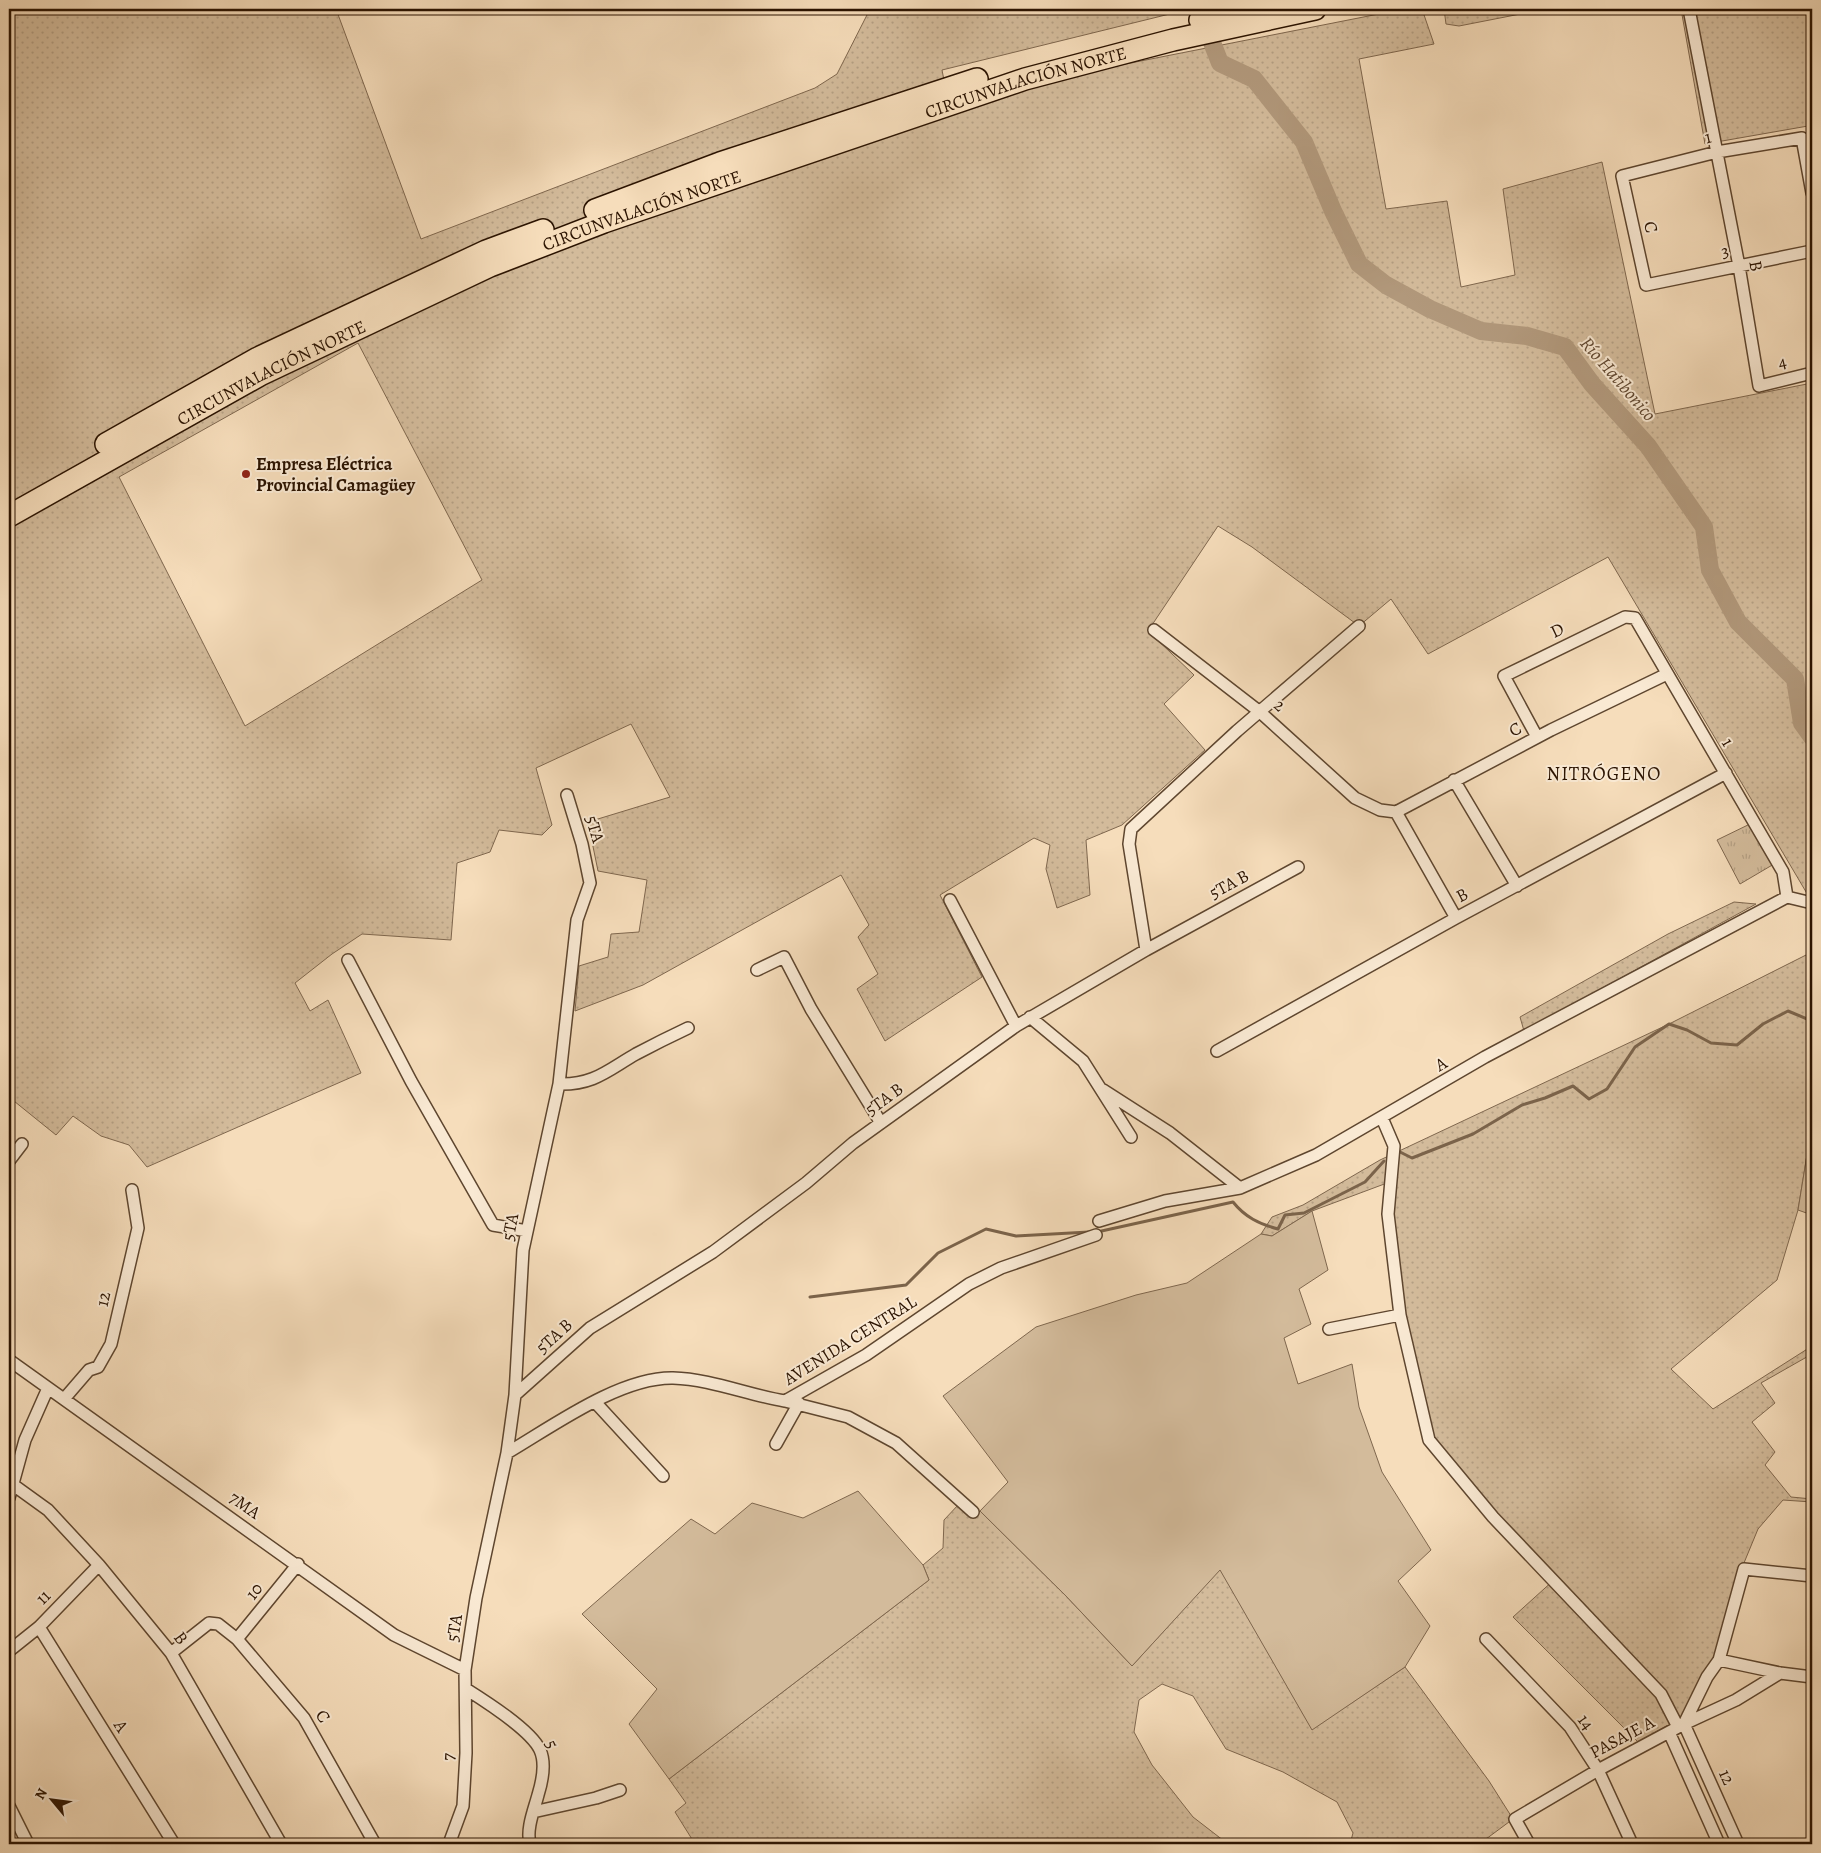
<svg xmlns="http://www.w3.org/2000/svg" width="1821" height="1853" font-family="Alegreya,serif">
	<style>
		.grass { fill: url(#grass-dots); stroke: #7f674e; fill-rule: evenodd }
		.park { fill: url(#park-tufts); stroke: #7f674e }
		.garden { fill: #d3bb9b; stroke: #7f674e }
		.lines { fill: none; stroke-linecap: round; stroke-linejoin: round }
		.stream { stroke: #7b634a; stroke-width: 3 }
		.river { stroke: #b1987b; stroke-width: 18 }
		.street-casing { stroke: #5e462f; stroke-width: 14 }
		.highway-casing { stroke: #2b1300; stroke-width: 24 }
		.street { stroke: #f9e9d3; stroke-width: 11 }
		.highway { stroke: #f6ddbb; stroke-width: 21 }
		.poi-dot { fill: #8f2418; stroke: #f9e9d3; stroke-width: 2 }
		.labels { text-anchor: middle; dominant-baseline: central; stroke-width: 4; stroke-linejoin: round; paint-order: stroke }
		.street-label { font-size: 18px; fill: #2b1300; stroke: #f9e9d3 }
		.poi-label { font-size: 18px; font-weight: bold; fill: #2b1300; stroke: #f9e9d3; text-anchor: start }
		.water-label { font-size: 19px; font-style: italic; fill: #614831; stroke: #f9e9d3 }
		.neighbourhood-label { font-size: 19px; letter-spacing: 1px; fill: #2b1300; stroke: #f9e9d3 }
	</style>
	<defs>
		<pattern id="grass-dots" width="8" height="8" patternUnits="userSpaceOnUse" patternTransform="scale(1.25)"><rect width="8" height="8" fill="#d3bb9b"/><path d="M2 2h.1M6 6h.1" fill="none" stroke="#b5a084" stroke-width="1.8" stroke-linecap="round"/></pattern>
		<pattern id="park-tufts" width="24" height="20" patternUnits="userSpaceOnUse" patternTransform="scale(1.25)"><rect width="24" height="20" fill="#d3bb9b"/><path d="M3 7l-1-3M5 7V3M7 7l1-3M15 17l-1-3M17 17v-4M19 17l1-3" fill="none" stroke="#b5a084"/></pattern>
	</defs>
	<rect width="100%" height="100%" fill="#f6ddbb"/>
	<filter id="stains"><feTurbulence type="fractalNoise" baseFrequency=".004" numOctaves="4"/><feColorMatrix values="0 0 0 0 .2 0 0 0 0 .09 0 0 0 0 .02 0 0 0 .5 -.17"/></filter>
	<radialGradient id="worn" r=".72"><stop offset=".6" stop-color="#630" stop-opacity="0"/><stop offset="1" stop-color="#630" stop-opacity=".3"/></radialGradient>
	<path class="grass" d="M9,9H336L421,239L815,88L837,74L870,9H1190L942,70L950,111L1085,72L1404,9H1422L1434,44L1359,59L1386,209L1447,201L1461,287L1515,275L1503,189L1602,162L1655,414L1812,383V902L1608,557L1428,654L1391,599L1359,626L1252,547L1218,526L1148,631L1194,675L1164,704L1205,750L1122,825L1086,840L1090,895L1057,908L1046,869L1050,845L1034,838L940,895L982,977L885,1041L857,989L878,974L858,937L869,925L841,875L643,985L575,1011L579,966L608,957L611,934L639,932L647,880L598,871L588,822L670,797L631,724L536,768L552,825L542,835L499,830L490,852L457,863L451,940L362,934L332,954L295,983L310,1011L328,1000L361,1073L147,1167L129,1145L101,1136L73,1116L56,1135L9,1097V1057L12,1053L9,1047ZM358,343L482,580L245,726L119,477Z
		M1444,9H1546L1459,26L1446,24Z
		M1681,9H1812V145L1808,126L1705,144Z
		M1734,902L1756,904L1524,1031L1520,1017L1668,934Z
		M1812,952V1124L1798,1210L1777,1280L1671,1369L1713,1409L1812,1346V1354L1761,1383L1775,1403L1752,1422L1775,1452L1765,1465L1791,1497L1812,1499V1502L1783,1500L1758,1529L1739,1575L1722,1654L1688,1714L1638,1742L1513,1617L1555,1579L1432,1442L1400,1315L1387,1183L1312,1211L1272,1236L1261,1234L1272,1217L1303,1205L1380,1160L1669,1024Z
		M959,1504L975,1516L980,1511L1066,1596L1132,1666L1220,1569L1312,1729L1405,1667L1489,1781L1513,1819L1482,1842L1483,1844H1350L1353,1833L1337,1802L1283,1772L1226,1749L1193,1696L1162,1684L1139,1700L1134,1732L1152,1765L1193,1817L1228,1844H695L675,1812L686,1803L669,1779L929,1580L923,1565L943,1548L944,1520Z"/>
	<path class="park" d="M1752,823L1774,864L1740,884L1717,840Z"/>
	<path class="garden" d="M1812,1124V1215L1798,1210Z
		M1312,1211L1328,1270L1299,1289L1311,1324L1284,1338L1298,1384L1352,1364L1359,1407L1382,1472L1431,1550L1398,1581L1430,1626L1405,1667L1312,1730L1220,1570L1132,1666L1066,1596L980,1511L1008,1482L943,1396L1036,1327L1136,1295L1187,1283L1261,1234L1272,1236Z
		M858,1491L923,1565L929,1580L669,1779L629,1724L657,1689L582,1614L691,1519L715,1534L752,1503L803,1518Z"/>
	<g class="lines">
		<path class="stream" d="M1400,1152L1412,1158L1473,1134L1522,1105L1545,1098L1573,1086L1589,1099L1607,1089L1635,1047L1669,1024L1687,1030L1711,1043L1737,1045L1763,1024L1788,1011L1812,1021
			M1097,1232L1233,1202C1245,1217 1259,1224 1278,1229L1285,1215L1304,1213L1365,1182L1384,1161
			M810,1297L906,1285L938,1253L986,1229L1016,1236L1089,1232"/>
		<path class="river" d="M1199,9L1220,63L1254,79L1304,142L1333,211L1359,264L1386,285L1430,309L1481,331L1527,336L1565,347L1592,384L1648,446L1704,527L1710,570L1738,622L1795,679L1802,723L1812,737"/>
		<defs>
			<path id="street" d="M1689,9L1739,266L1759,386L1812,373
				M1812,193L1802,138L1717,152L1622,176L1646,285L1812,251
				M1154,630L1260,712L1355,798L1380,810L1396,812L1551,730L1667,674
				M1537,737L1504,676L1625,617L1635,618L1783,872L1787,897
				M1454,780L1517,886
				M1396,812L1456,918
				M1787,897L1812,903
				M950,900L1016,1026
				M1146,950L1129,844L1131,829L1237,731L1359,626
				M348,960L411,1081L493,1225L527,1231
				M757,970L784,957L811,1009L881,1123
				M1030,1017L1083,1061L1131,1137
				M1217,1051L1456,918L1726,773
				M559,1084C594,1085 608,1070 636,1054C653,1045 671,1036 688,1028
				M1103,1090L1170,1133L1240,1188
				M1382,1118L1394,1146L1388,1214L1400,1315L1429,1440L1493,1517L1661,1694L1678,1727
				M9,1161L22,1144
				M1099,1221L1165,1201L1240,1188L1316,1155L1485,1057L1787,897
				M1329,1329L1400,1315
				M9,1360L394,1635L465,1670
				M515,1395L590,1328L713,1252L806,1183L853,1143L1016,1026L1146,950L1298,867
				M64,1399L89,1370L98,1367L111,1344L138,1228L132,1190
				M785,1401L848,1417L896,1443L973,1512
				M595,1402L663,1476
				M776,1444L799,1403
				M507,1453C553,1426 620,1377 673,1378C711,1379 748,1395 785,1401L866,1355L969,1284L1001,1268L1096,1235
				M12,1484L48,1510L99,1565L171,1653L281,1844
				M9,1498L25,1440L48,1388
				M39,1627L174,1844
				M237,1639L298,1564
				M1486,1639L1570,1727L1598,1770L1632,1844
				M9,1651L39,1627L99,1565
				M171,1653L209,1623L218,1624L237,1639L304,1718L375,1844
				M1719,1660L1780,1673L1812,1677
				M466,1689C485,1701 531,1730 540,1750C546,1763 542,1782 538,1795C534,1810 526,1829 530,1844
				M1684,1724L1707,1677L1719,1660L1744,1569L1812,1576
				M1684,1724L1738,1844
				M1669,1732L1719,1844
				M9,1806L28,1844
				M533,1812L596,1798L620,1790
				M449,1844L463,1806L466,1753L465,1670L476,1598L507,1453L515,1395L523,1250L559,1084L577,920L590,883L582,844L567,795
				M1529,1844L1515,1819L1598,1770L1684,1724L1736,1700L1780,1673"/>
			<g id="highway">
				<path d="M1200,20L1246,9"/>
				<path d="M595,210L720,163L977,79"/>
				<path d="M106,444L258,358L486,251L543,230"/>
				<path id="s1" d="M9,516L260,375L490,266L604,222L1025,79L1173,40L1315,9"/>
			</g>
		</defs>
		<use href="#street" class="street-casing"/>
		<use href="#highway" class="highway-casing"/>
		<use href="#street" class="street"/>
		<use href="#highway" class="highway"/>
	</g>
	<circle class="poi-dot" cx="246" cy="474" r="5"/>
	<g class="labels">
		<g class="street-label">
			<text stroke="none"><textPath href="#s1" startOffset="1109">CIRCUNVALACIÓN NORTE</textPath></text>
			<text transform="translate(1708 137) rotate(-13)">1</text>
			<text stroke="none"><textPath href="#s1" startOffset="704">CIRCUNVALACIÓN NORTE</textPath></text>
			<text transform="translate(1651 227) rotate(78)">C</text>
			<text transform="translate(1725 251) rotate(-12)">3</text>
			<text transform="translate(1756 266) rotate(80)">B</text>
			<text transform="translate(1782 362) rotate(-13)">4</text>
			<text stroke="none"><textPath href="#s1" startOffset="299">CIRCUNVALACIÓN NORTE</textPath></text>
			<text transform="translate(1557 630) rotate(-26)">D</text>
			<text transform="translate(1280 705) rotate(41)">2</text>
			<text transform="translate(1515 729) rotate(-27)">C</text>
			<text transform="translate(1728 742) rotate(59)">1</text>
			<text transform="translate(595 829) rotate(74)">5TA</text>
			<text transform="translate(1229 884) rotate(-28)">5TA B</text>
			<text transform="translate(1462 895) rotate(-28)">B</text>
			<text transform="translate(1441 1064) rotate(-31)">A</text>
			<text transform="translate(884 1099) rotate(-36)">5TA B</text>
			<text transform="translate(510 1227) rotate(-79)">5TA</text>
			<text transform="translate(103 1299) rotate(-77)">12</text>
			<text transform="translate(554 1336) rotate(-42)">5TA B</text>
			<text transform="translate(850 1340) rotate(-32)">AVENIDA CENTRAL</text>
			<text transform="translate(245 1505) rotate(35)">7MA</text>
			<text transform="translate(254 1591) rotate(-51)">10</text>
			<text transform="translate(43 1597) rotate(-46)">11</text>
			<text transform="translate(454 1628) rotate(-81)">5TA</text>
			<text transform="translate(181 1638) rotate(53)">B</text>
			<text transform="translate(323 1716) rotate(58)">C</text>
			<text transform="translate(1586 1722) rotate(54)">14</text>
			<text transform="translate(121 1726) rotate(58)">A</text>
			<text transform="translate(1622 1737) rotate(-28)">PASAJE A</text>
			<text transform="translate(552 1744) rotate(66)">5</text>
			<text transform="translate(448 1757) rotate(-87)">7</text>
			<text transform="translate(1727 1777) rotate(66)">12</text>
		</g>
		<g class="poi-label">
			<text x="256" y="464">Empresa Eléctrica<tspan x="256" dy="21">Provincial Camagüey</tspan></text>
		</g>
		<g class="water-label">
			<text transform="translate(1618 379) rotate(49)">Río Hatibonico</text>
		</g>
		<g class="neighbourhood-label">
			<text x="1604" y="774">NITRÓGENO</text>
		</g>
	</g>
	<rect width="1821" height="1853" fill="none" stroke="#f6ddbb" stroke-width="30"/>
	<rect x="10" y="10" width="1801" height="1833" fill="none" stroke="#2b1300" stroke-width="2.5"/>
	<rect x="15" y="15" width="1791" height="1823" fill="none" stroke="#2b1300"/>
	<g transform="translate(52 1800) rotate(299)" stroke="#f9e9d3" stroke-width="4" paint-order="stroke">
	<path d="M0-4L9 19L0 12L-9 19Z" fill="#2b1300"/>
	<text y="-8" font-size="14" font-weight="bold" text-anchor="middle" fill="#2b1300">N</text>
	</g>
	<rect width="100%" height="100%" filter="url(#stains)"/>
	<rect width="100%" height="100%" fill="url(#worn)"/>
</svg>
